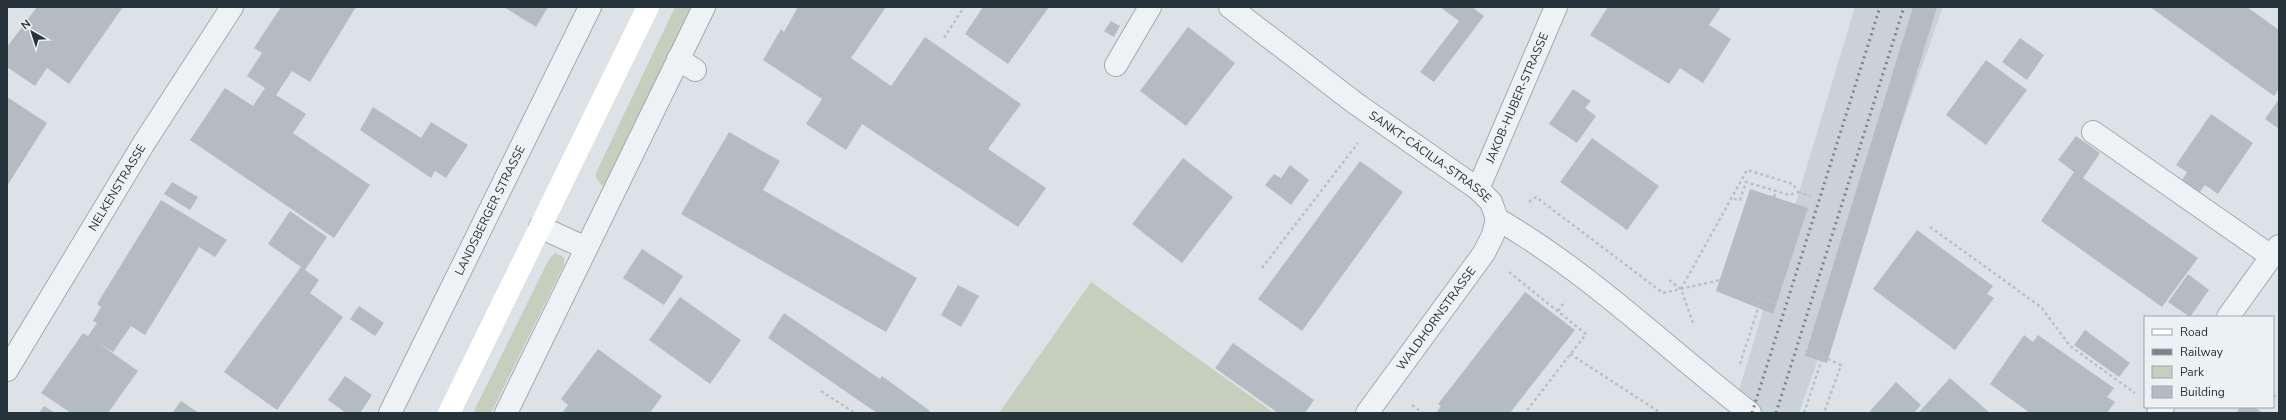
<svg xmlns="http://www.w3.org/2000/svg" width="2286" height="420" font-family="'Nunito Sans',sans-serif">
	<style>
		.built { fill: #cbd2d7 }
		.green { fill: #c6cfbe }
		.building { fill: #b4bcc2 }
		.lines { fill: none; stroke-linecap: round; stroke-linejoin: round }
		.service-casing { stroke: #a3aaaf; stroke-width: 24 }
		.minor-casing { stroke: #a3aaaf; stroke-width: 24 }
		.path { stroke: #bbc0c4; stroke-width: 2.5; stroke-dasharray: 3 3; stroke-linecap: butt }
		.service { stroke: #eff2f4; stroke-width: 22 }
		.minor { stroke: #eff2f4; stroke-width: 22 }
		.secondary { stroke: #fff; stroke-width: 22 }
		.rail { stroke: #77858e; stroke-width: 3; stroke-dasharray: 2 4; stroke-linecap: butt }
		.labels { text-anchor: middle; dominant-baseline: central; stroke-width: 4; stroke-linejoin: round; paint-order: stroke }
		.street-label { font-size: 12px; fill: #27333b; stroke: #ecf1f4 }
	</style>
	<rect width="100%" height="100%" fill="#dde2e6"/>
	<path class="built" d="M1855,7H1943L1799,413H1732Z"/>
	<path class="green" d="M675,7H692L611,180L602,186L596,178V173Z
		M555,253L564,257V265L491,413H473L549,259Z
		M1091,282L1274,413H999Z"/>
	<path class="building" d="M37,7H123L69,84L47,68L35,86L7,67V47Z
		M281,7H356L310,82L292,71L276,95L306,114L293,133L370,185L334,238L190,140L225,88L253,106L265,88L247,76L262,53L254,48Z
		M504,7H548L536,27Z
		M798,7H886L851,58L891,86L925,37L1021,104L988,149L1046,188L1018,227L862,124L846,150L806,124L822,99L763,60L781,29L784,32Z
		M983,7H1049L1008,64L965,34Z
		M1440,7H1472L1484,16L1434,82L1420,72L1459,21Z
		M1608,7H1721L1709,25L1731,39L1703,83L1680,68L1669,84L1590,35Z
		M1913,7H1937L1827,363L1805,356Z
		M2150,7H2247L2279,30V89L2274,96Z
		M1111,21L1120,26L1114,37L1104,31Z
		M1188,27L1235,63L1186,126L1140,91Z
		M2020,38L2044,55L2027,80L2002,62Z
		M1986,60L2027,90L1986,145L1946,115Z
		M1573,89L1591,101L1585,108L1596,116L1577,143L1549,124Z
		M7,97L47,123L7,186Z
		M2279,99V129L2265,119Z
		M373,107L421,138L431,122L468,145L446,178L435,171L431,178L360,130Z
		M2211,114L2253,143L2218,194L2205,185L2199,193L2182,180L2187,172L2176,165Z
		M729,132L780,161L763,190L917,278L886,332L681,214Z
		M2076,136L2100,153L2083,178L2198,258L2162,307L2041,221L2074,172L2058,160Z
		M1592,138L1659,186L1627,230L1560,182Z
		M1183,158L1233,197L1182,263L1132,224Z
		M1360,161L1403,192L1302,331L1258,299Z
		M1290,165L1309,180L1291,205L1265,185L1274,174L1281,178Z
		M172,182L198,197L190,210L164,194Z
		M1750,189L1808,208L1773,314L1716,291Z
		M161,200L227,240L215,257L199,247L145,335L131,326L113,352L97,342L138,371L108,413H71L41,393L83,333L88,336L97,323L93,321L101,307L97,304Z
		M290,211L327,237L305,270L319,280L310,293L343,317L277,410L224,372L301,267L268,244Z
		M1917,230L1993,286L1987,294L1994,298L1955,350L1873,289Z
		M642,249L683,276L664,305L623,278Z
		M2188,274L2209,290L2190,317L2168,302Z
		M958,285L979,296L961,327L941,315Z
		M1525,292L1575,330L1510,413H1436L1441,406L1438,404Z
		M680,297L741,340L710,384L649,340Z
		M359,306L384,323L375,336L350,319Z
		M784,313L880,379L882,376L930,411L928,413H877L768,338Z
		M2085,330L2130,363L2119,377L2074,345Z
		M2024,335L2033,342L2038,335L2114,388L2107,397L2115,402L2107,413H2030L1990,384Z
		M1233,343L1314,400L1305,413H1278L1215,368Z
		M598,349L662,396L650,413H562L568,405L561,399Z
		M345,376L372,395L360,413H346L328,400Z
		M1950,378L1990,413H1918Z
		M1896,382L1921,405L1914,413H1872L1870,411Z
		M181,401L199,413H172Z
		M44,406L55,413H39Z
		M2240,407H2254L2263,413H2236Z"/>
	<g class="lines">
		<defs>
			<g id="service">
				<path d="M678,59L695,70"/>
				<path d="M1116,65L1150,7"/>
				<path d="M2093,132L2271,256"/>
				<path d="M540,227L586,248"/>
				<path id="s1" d="M390,413L590,7"/>
				<path d="M506,413L704,7"/>
			</g>
			<g id="minor">
				<path id="s2" d="M1230,7L1355,103L1478,189L1491,202L1497,219C1589,272 1666,348 1750,413"/>
				<path id="s3" d="M1478,189L1556,7"/>
				<path d="M2228,317L2279,246"/>
				<path id="s4" d="M7,370L144,143L232,7"/>
				<path id="s5" d="M1367,413L1484,253L1493,235L1497,219"/>
				<path d="M2158,413L2163,407"/>
			</g>
		</defs>
		<use href="#service" class="service-casing"/>
		<use href="#minor" class="minor-casing"/>
		<path class="path" d="M944,38L964,7
			M1798,192L1811,196
			M1774,197L1776,191
			M1529,202L1536,197L1663,293L1720,280
			M1930,227L2041,307L2070,346L2135,393
			M1262,268L1358,143
			M1509,272L1586,334L1525,413
			M1669,280L1681,289L1693,323
			M1681,289L1747,170L1793,184L1798,192L1789,195L1746,182L1740,200L1730,198
			M1757,297L1778,304
			M1558,311L1565,301
			M1805,351L1826,358L1841,365L1824,413
			M1570,354L1661,413
			M1740,364L1761,299
			M821,391L855,413
			M2273,395L2279,399
			M1412,405L1423,413
			M1804,413L1823,356"/>
		<use href="#service" class="service"/>
		<use href="#minor" class="minor"/>
		<path class="secondary" d="M449,413L648,7"/>
		<path class="rail" d="M1752,413L1880,7
			M1776,413L1904,7"/>
	</g>
	<g class="labels">
		<g class="street-label">
			<text stroke="none"><textPath href="#s3" startOffset="99">JAKOB-HUBER-STRASSE</textPath></text>
			<text stroke="none"><textPath href="#s2" startOffset="250">SANKT-CÄCILIA-STRASSE</textPath></text>
			<text stroke="none"><textPath href="#s4" startOffset="213">NELKENSTRASSE</textPath></text>
			<text stroke="none"><textPath href="#s1" startOffset="226">LANDSBERGER STRASSE</textPath></text>
			<text stroke="none"><textPath href="#s5" startOffset="117">WALDHORNSTRASSE</textPath></text>
		</g>
	</g>
	<rect width="2286" height="420" fill="none" stroke="#27333b" stroke-width="16"/>
	<rect x="2144" y="316" width="130" height="92" fill="#ecf1f4" stroke="#9da5aa"/>
	<rect x="2152" y="329" width="20" height="6" fill="#ffffff" stroke="#9da5aa"/>
	<text x="2180" y="336" font-size="12" fill="#27333b">Road</text>
	<rect x="2152" y="349" width="20" height="6" fill="#77858e" stroke="#9da5aa"/>
	<text x="2180" y="356" font-size="12" fill="#27333b">Railway</text>
	<rect x="2152" y="366" width="20" height="12" fill="#c6cfbe" stroke="#9da5aa"/>
	<text x="2180" y="376" font-size="12" fill="#27333b">Park</text>
	<rect x="2152" y="386" width="20" height="12" fill="#b4bcc2" stroke="#9da5aa"/>
	<text x="2180" y="396" font-size="12" fill="#27333b">Building</text>
	<g transform="translate(32 32) rotate(321)" stroke="#ecf1f4" stroke-width="3" paint-order="stroke">
	<path d="M0-3L7 15L0 10L-7 15Z" fill="#27333b"/>
	<text y="-6" font-size="11" font-weight="bold" text-anchor="middle" fill="#27333b">N</text>
	</g>
</svg>
